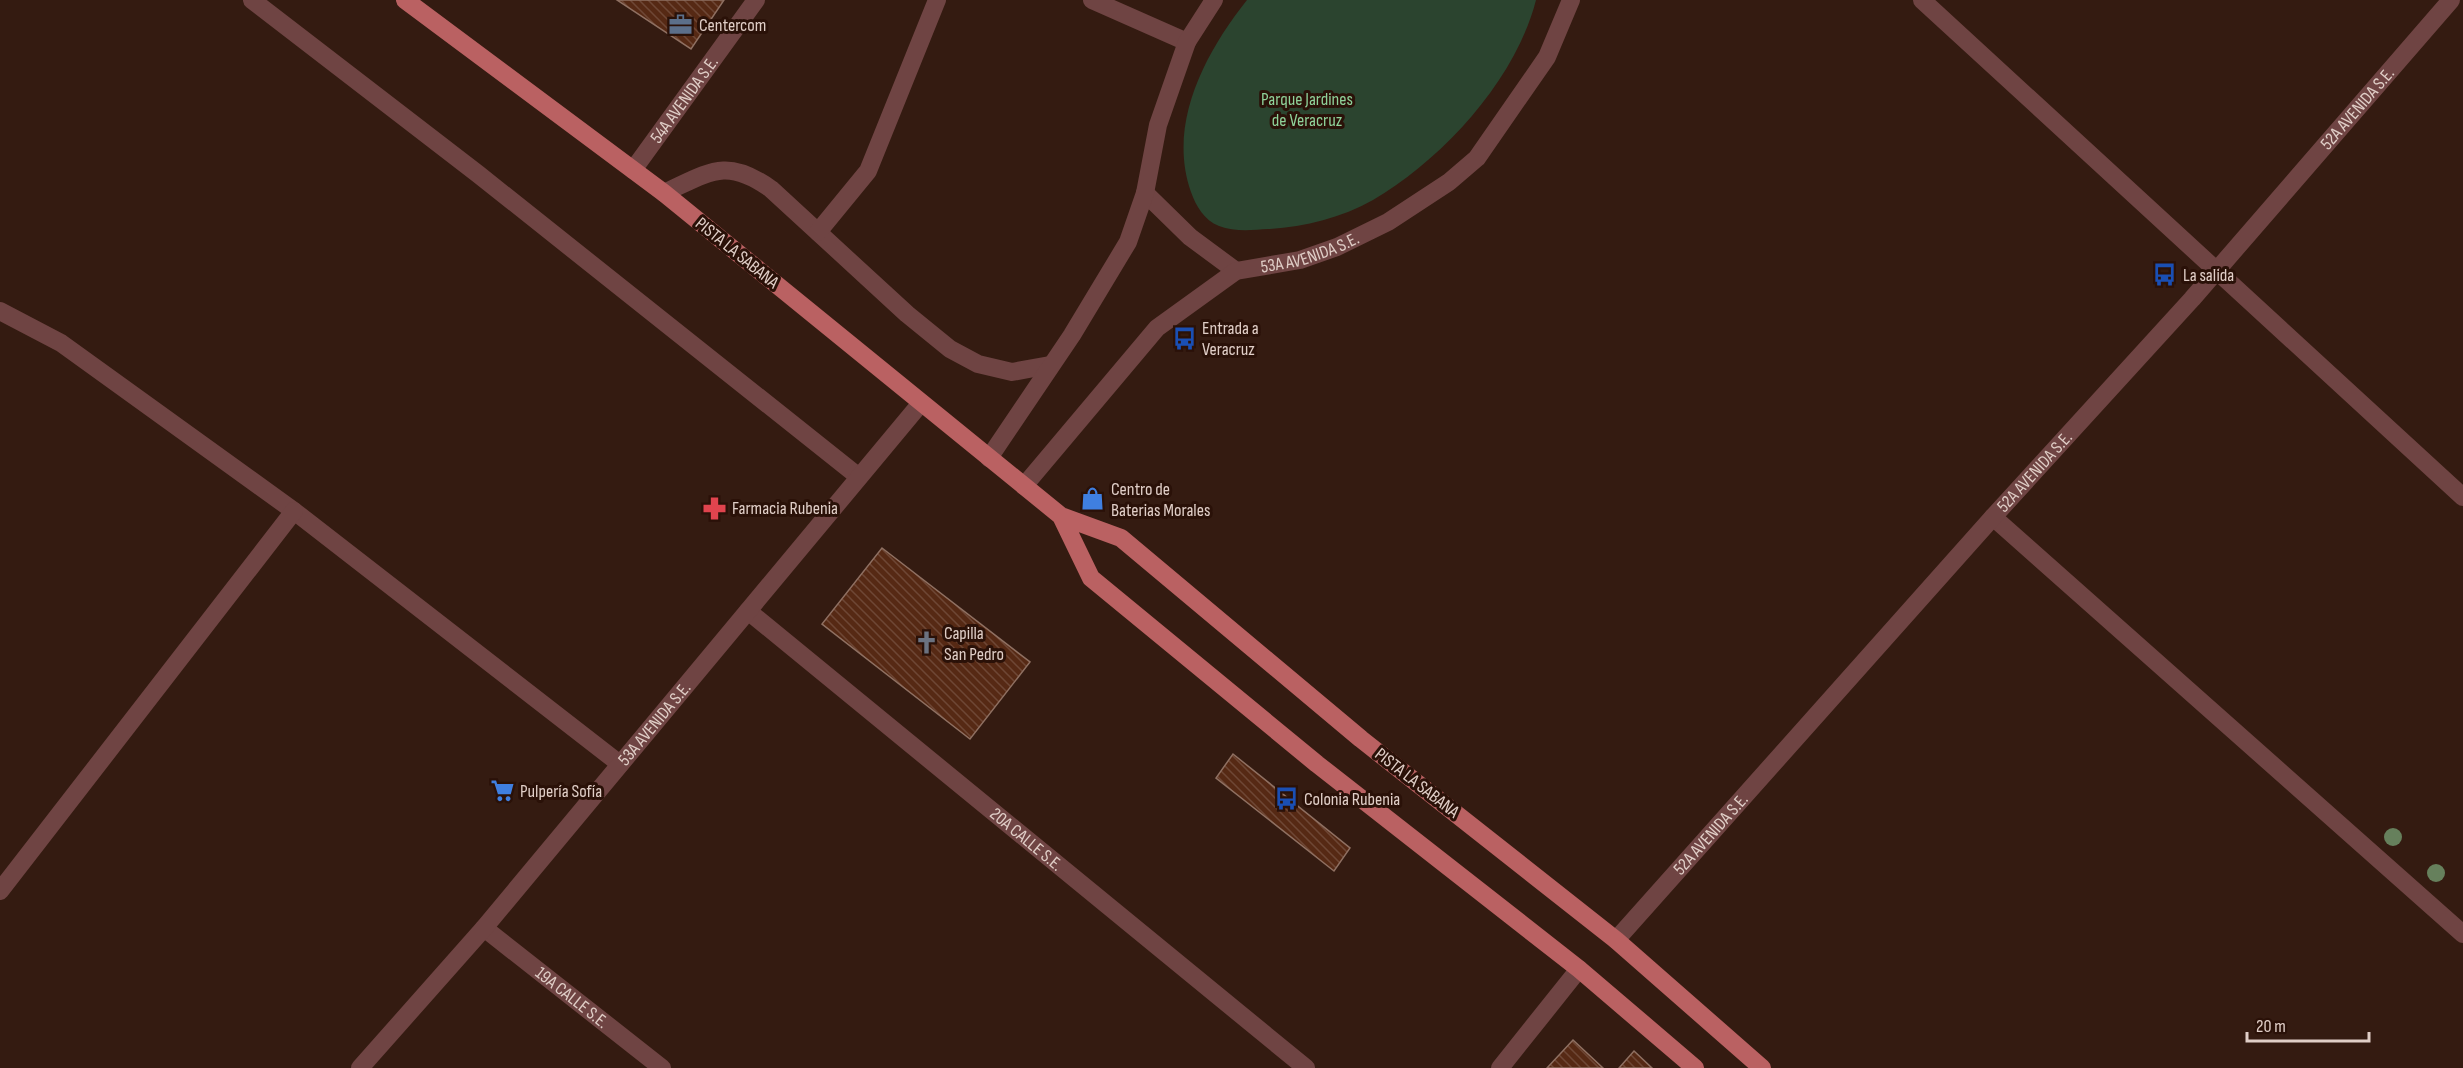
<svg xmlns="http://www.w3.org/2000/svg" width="2463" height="1068" font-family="'Sofia Sans Condensed',sans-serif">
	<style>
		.green { fill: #2b442f }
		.building { fill: url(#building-back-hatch); stroke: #8f7062; stroke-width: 1.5 }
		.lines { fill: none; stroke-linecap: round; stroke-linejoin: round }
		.minor { stroke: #6f4443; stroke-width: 18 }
		.major { stroke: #ba6162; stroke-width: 18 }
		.tree { fill: #66805c }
		.labels { text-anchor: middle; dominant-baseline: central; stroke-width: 6; stroke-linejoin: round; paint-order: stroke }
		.poi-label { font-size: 18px; fill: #e0cec7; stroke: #2a1108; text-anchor: start }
		.park-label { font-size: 18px; fill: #8fd29a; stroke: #2a1108 }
		.street-label { font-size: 18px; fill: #e0cec7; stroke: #2a1108 }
	</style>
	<defs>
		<pattern id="building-back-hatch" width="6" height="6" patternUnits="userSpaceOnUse" patternTransform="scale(1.5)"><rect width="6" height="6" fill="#562914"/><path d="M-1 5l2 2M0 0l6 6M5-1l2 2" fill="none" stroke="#6e4735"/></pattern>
	</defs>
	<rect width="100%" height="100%" fill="#341b11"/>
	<path class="green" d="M1247,0H1536C1516,79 1443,159 1373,200C1341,218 1304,227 1268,229C1253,230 1234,232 1219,226C1204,220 1196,206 1191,192C1167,124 1205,53 1247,0Z"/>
	<path class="building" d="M617,0H724L691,49Z
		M882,548L1030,662L970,739L822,624Z
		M1233,754L1350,848L1334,871L1216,778Z
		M1573,1040L1603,1068H1547Z
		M1634,1051L1652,1068H1619Z"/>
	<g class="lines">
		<g class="minor">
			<path d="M252,0L478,174L859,477"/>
			<path d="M1092,0L1187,42"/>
			<path d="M1922,0L2463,497"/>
			<path id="s1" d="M633,170L756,0"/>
			<path d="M664,193C710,172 726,157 771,189L907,314L950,349L978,364L1012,372L1050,365"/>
			<path d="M1145,193L1190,237L1236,271"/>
			<path d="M818,232L868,171L937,0"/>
			<path d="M0,311L61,343L294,511L620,764"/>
			<path d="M989,458L1072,335L1128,242L1145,193L1158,125L1187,42L1214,0"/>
			<path id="s2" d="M1024,486L1157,328L1236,271L1300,260L1337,247L1388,222L1449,182L1477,158L1547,57L1571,0"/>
			<path d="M1993,517L2463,934"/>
			<path id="s3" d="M748,611L1306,1068"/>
			<path d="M0,891L294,511"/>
			<path id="s4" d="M484,928L662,1068"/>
			<path id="s5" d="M1616,940L1993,517L2192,299L2451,0"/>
			<path id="s6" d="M360,1068L484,928L921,403"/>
			<path d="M1500,1068L1579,969"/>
		</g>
		<path class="major" d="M405,0L664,193L1061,516L1121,538L1361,739L1616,940L1762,1068
			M1061,516L1091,578L1317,764L1579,969L1695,1068"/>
	</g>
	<g class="tree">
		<circle cx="2393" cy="837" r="9"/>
		<circle cx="2436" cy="873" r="9"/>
	</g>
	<defs>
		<symbol id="office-bare" viewBox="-9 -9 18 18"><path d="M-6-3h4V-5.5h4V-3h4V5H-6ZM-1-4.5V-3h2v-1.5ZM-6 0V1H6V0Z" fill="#5c6f8a" stroke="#2a1108" stroke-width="2.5" paint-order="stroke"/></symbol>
		<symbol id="bus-bare" viewBox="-9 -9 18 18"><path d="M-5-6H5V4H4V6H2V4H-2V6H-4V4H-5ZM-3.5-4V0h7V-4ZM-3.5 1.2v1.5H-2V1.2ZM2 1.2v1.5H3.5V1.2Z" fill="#1a4fb4" stroke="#2a1108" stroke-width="2.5" paint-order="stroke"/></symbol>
		<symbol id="shop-bare" viewBox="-9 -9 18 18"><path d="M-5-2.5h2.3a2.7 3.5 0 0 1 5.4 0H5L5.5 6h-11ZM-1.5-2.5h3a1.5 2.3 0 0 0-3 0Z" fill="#3f7fe0" stroke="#2a1108" stroke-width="2.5" paint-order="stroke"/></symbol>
		<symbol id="pharmacy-bare" viewBox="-9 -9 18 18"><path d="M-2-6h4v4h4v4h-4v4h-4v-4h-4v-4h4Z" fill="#e0444e" stroke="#2a1108" stroke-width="2.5" paint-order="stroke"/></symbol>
		<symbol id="church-bare" viewBox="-9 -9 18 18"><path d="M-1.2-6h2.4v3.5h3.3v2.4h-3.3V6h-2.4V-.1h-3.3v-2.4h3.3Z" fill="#6b7280" stroke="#2a1108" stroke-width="2.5" paint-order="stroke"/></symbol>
		<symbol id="supermarket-bare" viewBox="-9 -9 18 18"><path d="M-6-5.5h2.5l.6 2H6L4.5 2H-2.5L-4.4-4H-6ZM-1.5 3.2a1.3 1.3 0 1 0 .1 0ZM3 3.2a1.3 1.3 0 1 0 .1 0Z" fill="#3f7fe0" stroke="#2a1108" stroke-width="2.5" paint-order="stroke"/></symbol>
	</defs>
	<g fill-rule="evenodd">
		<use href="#office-bare" x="664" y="8" width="33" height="33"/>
		<use href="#bus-bare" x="2148" y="258" width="33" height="33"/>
		<use href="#bus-bare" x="1168" y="322" width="33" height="33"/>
		<use href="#shop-bare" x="1076" y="482" width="33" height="33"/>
		<use href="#pharmacy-bare" x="698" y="492" width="33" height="33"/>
		<use href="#church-bare" x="910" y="626" width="33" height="33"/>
		<use href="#supermarket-bare" x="486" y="774" width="33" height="33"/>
		<use href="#bus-bare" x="1270" y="782" width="33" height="33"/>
	</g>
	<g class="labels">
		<g class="poi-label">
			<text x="699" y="25">Centercom</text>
			<text x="2183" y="275">La salida</text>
			<text x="1202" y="328">Entrada a<tspan x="1202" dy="21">Veracruz</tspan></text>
			<text x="1111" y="489">Centro de<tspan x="1111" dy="21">Baterias Morales</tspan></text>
			<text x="732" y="508">Farmacia Rubenia</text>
			<text x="944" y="633">Capilla<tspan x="944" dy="21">San Pedro</tspan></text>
			<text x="520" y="791">Pulpería Sofía</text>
			<text x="1304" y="799">Colonia Rubenia</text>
		</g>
		<g class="park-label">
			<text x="1307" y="99">Parque Jardines<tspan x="1307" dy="21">de Veracruz</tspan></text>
		</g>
		<g class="street-label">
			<text stroke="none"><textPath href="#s1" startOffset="87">54A AVENIDA S.E.</textPath></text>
			<text stroke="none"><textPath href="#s5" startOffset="1114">52A AVENIDA S.E.</textPath></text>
			<text stroke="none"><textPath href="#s2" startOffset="380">53A AVENIDA S.E.</textPath></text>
			<text transform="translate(737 253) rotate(39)">PISTA LA SABANA</text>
			<text stroke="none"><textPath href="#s5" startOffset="628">52A AVENIDA S.E.</textPath></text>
			<text stroke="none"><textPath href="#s6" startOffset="453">53A AVENIDA S.E.</textPath></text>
			<text transform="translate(1417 783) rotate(38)">PISTA LA SABANA</text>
			<text stroke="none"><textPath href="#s5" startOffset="142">52A AVENIDA S.E.</textPath></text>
			<text stroke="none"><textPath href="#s3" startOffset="360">20A CALLE S.E.</textPath></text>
			<text stroke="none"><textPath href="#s4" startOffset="112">19A CALLE S.E.</textPath></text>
		</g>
	</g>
	<path d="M2247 1032v9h122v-9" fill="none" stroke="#e0cec7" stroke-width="3"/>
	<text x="2256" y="1032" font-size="18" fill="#e0cec7" stroke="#2a1108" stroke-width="4.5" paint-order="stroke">20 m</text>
</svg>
